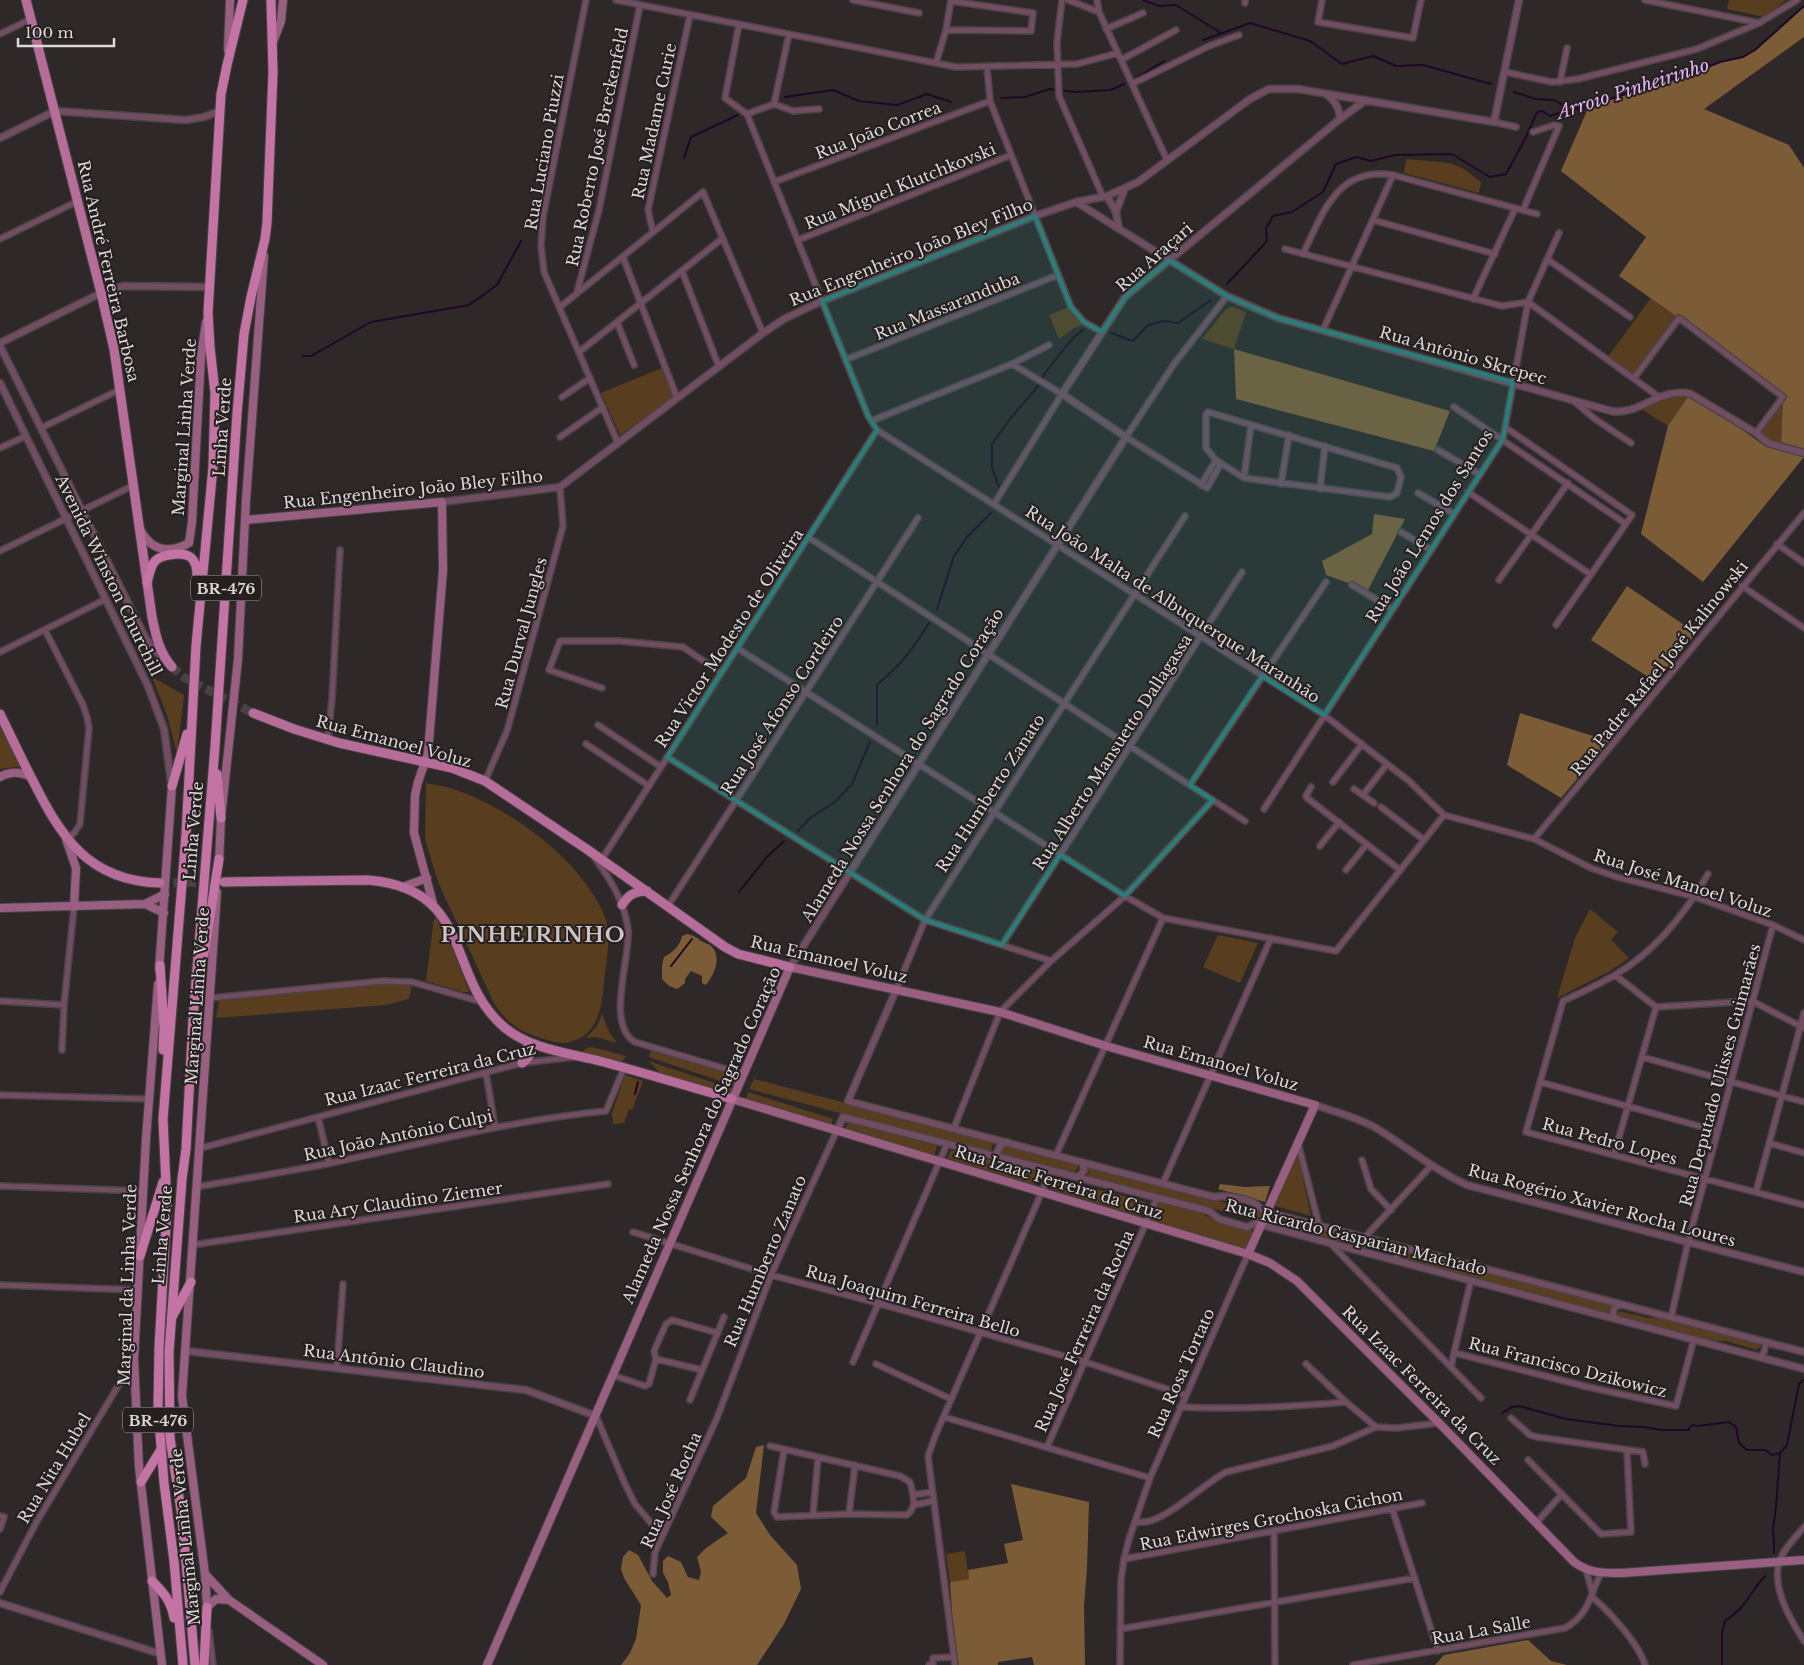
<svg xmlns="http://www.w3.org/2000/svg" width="1804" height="1665" font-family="'Libre Baskerville',serif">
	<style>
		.green { fill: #583e1f }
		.forest { fill: #7c5c37 }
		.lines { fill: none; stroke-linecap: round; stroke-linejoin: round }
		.stream { stroke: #1e0727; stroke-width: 2 }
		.primary-tunnel { stroke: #484243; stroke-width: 9; stroke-dasharray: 9 4.5; stroke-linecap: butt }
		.minor-casing { stroke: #4a4445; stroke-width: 8 }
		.tertiary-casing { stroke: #4a4445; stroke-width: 9 }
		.secondary-casing { stroke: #4a4445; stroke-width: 10 }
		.primary-casing { stroke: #4a4445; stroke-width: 11 }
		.trunk-casing { stroke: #4a4445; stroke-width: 11 }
		.minor { stroke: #714d62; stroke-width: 5 }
		.tertiary { stroke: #714d62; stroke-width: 6 }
		.secondary { stroke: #985f81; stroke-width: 8 }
		.primary { stroke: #b66d99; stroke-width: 9 }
		.trunk { stroke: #c474a4; stroke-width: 9 }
		.marked { fill: #248079; fill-opacity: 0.2; stroke: #248079; stroke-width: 4; stroke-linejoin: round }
		.labels { text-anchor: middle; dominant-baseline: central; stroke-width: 4; stroke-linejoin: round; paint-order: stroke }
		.shield { fill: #251f1f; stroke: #a5a0a0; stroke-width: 1 }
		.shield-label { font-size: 15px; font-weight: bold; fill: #dcd8d8 }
		.street-label { font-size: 16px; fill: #dcd8d8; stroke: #251f1f }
		.water-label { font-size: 18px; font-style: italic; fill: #e0b5f4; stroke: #251f1f }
		.district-label { font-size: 21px; font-weight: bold; letter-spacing: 1px; fill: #cdc4c5; stroke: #251f1f }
	</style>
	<rect width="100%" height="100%" fill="#2e2829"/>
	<path class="green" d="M1729,0H1786L1764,17L1727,9Z
		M1406,159L1450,163L1464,169L1481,182L1479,193L1404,173Z
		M1651,298L1676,316L1633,374L1608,357Z
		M1068,307L1083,325L1074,328L1059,339L1049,315Z
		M1229,307H1234L1246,312L1234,349L1202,339L1225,310Z
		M662,368L674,397L620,435L601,393Z
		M1684,393L1690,395L1668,426L1640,408L1662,398Z
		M1783,397L1781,447L1756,433Z
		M152,677L184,695L177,754L168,718Z
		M0,727L23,767H15L0,769Z
		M426,783C437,785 449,787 459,791C513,811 576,857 602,910C612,930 608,951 605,973C602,996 603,1027 578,1039C573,1041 568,1043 563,1043C556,1043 548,1040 541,1038C518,1031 507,1023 494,1003L438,882L425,839Z
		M1590,909L1618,932L1611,940L1629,958L1610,971L1557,998L1575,938Z
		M436,918L450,942L468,988L470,989L468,992H463L426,981L434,919Z
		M1218,935L1258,943L1240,983L1203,967Z
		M391,983L412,985L409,999L386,1005L216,1018L219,1001Z
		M602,1014L609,1032L617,1043L596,1037L586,1038L597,1026Z
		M652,1046L740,1075L735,1086L649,1057Z
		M592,1047L626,1056L622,1062L619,1063L582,1052L587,1048Z
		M648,1060L654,1063L733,1089L730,1096L663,1076Z
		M625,1075L643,1081L632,1110L629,1109L624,1123L613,1124L612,1113Z
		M754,1079L997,1143L992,1145L991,1153L749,1089Z
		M748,1092L833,1119L831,1125L746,1099Z
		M848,1122L937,1146L934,1156L846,1128Z
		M1008,1145L1077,1163L1078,1168L1073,1173L1002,1155L1003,1147Z
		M951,1150L1038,1172L1033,1184L947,1158Z
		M1297,1152L1311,1216L1275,1206Z
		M1088,1167L1272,1215L1269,1223L1085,1176L1089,1173Z
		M1055,1178L1146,1202L1140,1216L1051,1189Z
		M1158,1201L1197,1211L1218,1222L1254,1232L1246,1249L1150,1220Z
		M1298,1225L1331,1234L1346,1235L1395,1248L1391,1252L1373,1248L1359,1247L1293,1229L1294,1226Z
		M1402,1250L1611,1305V1310L1607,1313L1400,1257Z
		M1618,1311L1649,1318L1665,1319L1760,1345L1761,1346L1757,1350L1726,1341H1713L1617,1315Z
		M965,1551L969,1579L950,1582L946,1554Z"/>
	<path class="forest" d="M1804,6V37L1704,109L1789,145L1804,168V452L1781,447L1783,396L1679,318L1619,276L1646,237L1561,171L1589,106L1690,74L1720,62L1743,57L1755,50Z
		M1234,349L1450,411L1434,451L1236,399Z
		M1688,397L1729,420L1766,447L1804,457L1703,582L1641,534L1668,426Z
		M1374,514L1405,519L1368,590L1326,575L1322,561L1372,534Z
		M1627,586L1696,633L1656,682L1591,640Z
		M1520,713L1609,741L1561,798L1507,765Z
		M687,934C693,935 696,937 701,941C704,943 710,944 712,947C722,958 714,975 706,985L702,983V976L691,971L685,979V983L677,989L669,986L662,979V965L664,957C673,952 680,946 682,936Z
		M1220,1184L1245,1187L1270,1186L1265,1202L1218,1189Z
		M764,1445L756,1513L770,1535L797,1565L801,1589L784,1624L757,1665H621L630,1653L636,1639L641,1605L624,1578L621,1569L623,1557L629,1550L638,1555L652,1581L667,1598L671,1595L668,1582L663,1573V1561L668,1556L681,1562L688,1577L699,1580L701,1572L697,1557L706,1548L728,1533L711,1517L713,1506L746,1478L756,1447Z
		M1011,1484L1089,1502L1087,1569L1084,1606L1085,1665H1034L1032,1657L998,1662V1665H958L953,1627L950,1582L969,1579L968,1570L1008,1563L1004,1544L1023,1540Z
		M1528,1640L1551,1661L1567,1665H1435L1444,1655Z"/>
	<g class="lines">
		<path class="stream" d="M1143,0L1159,6L1176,5L1221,33
			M1203,40L1250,23L1310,41L1342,64L1373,56L1396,66L1423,65L1491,84
			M1138,77L1164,61
			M1514,92L1536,99L1554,100L1570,109
			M785,97L833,90L859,101L897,105L927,94L951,102
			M1001,98L1025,97L1050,89L1076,92L1111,90L1124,84
			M684,158L691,137L738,115
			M1227,284L1267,241L1266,228L1273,216L1292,212L1323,192L1336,164L1356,157L1371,161L1394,155L1452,154L1490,177L1506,174L1526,137L1537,112L1542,111L1550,116L1570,109H1578L1690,74L1720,62L1743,57L1755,50L1804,6
			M1111,333L1133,341L1148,325L1163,321L1178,323L1211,300
			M303,356H311L371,322L469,305L497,285L521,241
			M999,487L992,468V444L1010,419L1038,386L1045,373L1072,339L1083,330
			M937,609L954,556L968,536L991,513
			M877,725V685C902,663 912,651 929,623
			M798,831L810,818L835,802L852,784L870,742
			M739,892L766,858L784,841
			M671,966L692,939
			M635,1094L638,1082
			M1502,1413L1512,1407L1519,1406L1566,1419L1619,1426L1643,1427L1662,1430H1689V1428L1693,1425L1697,1426L1729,1422L1736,1427L1739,1443L1747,1450H1765L1772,1455L1780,1453
			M1774,1553V1543L1773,1529L1776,1507L1780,1453L1787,1445L1799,1384L1803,1380
			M1722,1665V1632L1725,1621C1745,1609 1750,1592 1765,1576"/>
		<path class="primary-tunnel" d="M172,667L185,678L253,713
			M160,883L222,882"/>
		<defs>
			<path id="minor" d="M586,0L543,217L541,245L544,272L618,443
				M616,0L956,67L1077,64L1118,53
				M853,0L919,13
				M1062,0L1057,42L1059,96L1103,197
				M1068,0L1099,12
				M1097,0L1099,12L1167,160
				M1322,0L1318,22L1413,38L1421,0
				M1645,0L1759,23
				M1245,3V0
				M739,24L725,98L747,114L868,416L877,430L1324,715L1409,781L1444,815L1534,839L1591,868L1617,877L1695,897L1773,925L1804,940
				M1106,29L1143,13
				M946,30L1031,31L1033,13L951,1
				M0,34L31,19
				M1121,60L1176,30
				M936,63L946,30L951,0
				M987,67L990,101L1071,307L1084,322L1102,332
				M1505,72L1552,82L1578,79L1697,49L1759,23L1797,0
				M1560,82L1567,48
				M1132,84L1209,46L1239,35
				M774,104L793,111L819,109
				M747,114L774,104L789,34
				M1494,122L1516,127
				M774,182L990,101
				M1523,210L1559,126L1554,125L1533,132
				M1373,220L1495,254
				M653,232L648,210L690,15
				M0,239L78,201
				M798,240L1011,155
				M1285,249L1502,306L1528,302L1659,397
				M1303,254C1323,213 1337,166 1393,175L1537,214
				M623,257L677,398
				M1547,259L1630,317
				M682,271L719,367
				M577,292L599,210L640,5
				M1473,299L1515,209
				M560,307L703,192L763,333
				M617,322L634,365
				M1323,330L1393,175
				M579,352L723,238
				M845,360L1058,275
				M1634,378L1679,318L1783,397L1756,433
				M562,397L590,378
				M1575,402L1595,419L1631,443
				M1454,407L1626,524
				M1208,412L1397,468L1401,477L1397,493L1390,497L1244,478L1216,460L1206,448V415Z
				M871,421L1012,364L1049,345
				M1505,427L1632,515L1556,625
				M41,428L121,389
				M560,437L603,407
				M0,448L26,436
				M1438,450L1479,474
				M1221,463L1207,488L1126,437L1174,364L1227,296
				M1244,478L1251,425
				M1281,484L1289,435
				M1201,485L1216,460
				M1320,489L1325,446
				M1468,492L1590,574
				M1418,493L1454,514
				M994,504L1062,394L1012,364
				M1401,532L1431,550
				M808,537L1245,821
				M1777,544L1804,563
				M0,551L134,485
				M1499,580L1568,483
				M1352,585L1392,609
				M1742,586L1804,628
				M45,630L83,705L87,717L89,728L80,824L75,832L67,839
				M737,648L1125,896L1163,918L1336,951L1444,815
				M0,652L106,599
				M602,688L549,670L560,641H620L683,647L721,673
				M598,725L661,767
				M328,739L332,699L340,550
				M586,744L649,786
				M667,757L925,920L1051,961
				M485,781L507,731L563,526L560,487
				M1333,782L1362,744
				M1190,785L1326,582
				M1311,787L1306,796L1307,798L1400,870
				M1354,789L1374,803
				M1363,795L1387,764
				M1381,807L1424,840
				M1264,809L1503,439L1528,302L1559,233
				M1534,839L1804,513
				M1320,846L1339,822
				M594,857C610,878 625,902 628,929C631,957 605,1025 635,1042L743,1074
				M602,859L877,430
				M1346,870L1367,844
				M1708,874C1685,914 1656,951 1615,975C1598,985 1580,993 1563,1001L1526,1132L1804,1205
				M668,906L918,518
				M1002,945L1242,572
				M1615,975L1656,1007L1752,1001L1804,1028
				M896,990L925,920L1185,516
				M211,998L383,981L412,982L482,1002
				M0,1001L64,1005
				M62,1050L64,1005L74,907
				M1642,1057L1804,1102
				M486,1073L495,1127
				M1540,1082L1717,1131
				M0,1095L148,1099
				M318,1117L329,1163
				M954,1128L1000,1012L1051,961L1125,896L1213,800
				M1298,1143L1319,1225
				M1769,1143L1804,1153
				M201,1148L522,1063L574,1057
				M1056,1155L1163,918
				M1614,1155L1656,1007
				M1362,1160L1371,1189L1391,1210
				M1163,1183L1271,938
				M0,1186L144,1191
				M196,1187C241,1179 286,1172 331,1163C422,1144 513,1120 606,1111L624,1068
				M1756,1192L1804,1013
				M633,1232L771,1275L877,1303L1085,1362L1185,1395
				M1365,1237L1431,1166
				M1330,1243L1481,1398
				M192,1245L608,1184
				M1395,1260L1400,1247
				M0,1285L138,1290
				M1615,1318L1613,1312L1615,1307L1621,1305
				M1671,1318L1688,1242L1773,925
				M1455,1353L1588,1387L1676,1406L1694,1339
				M1760,1357L1764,1352L1766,1343
				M656,1359L702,1370
				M853,1362L947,1144
				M876,1364L951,1399
				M1306,1364L1346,1402L1376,1427
				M1451,1366L1471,1280
				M337,1367L343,1284
				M612,1375L645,1386L649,1384L656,1359L654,1351L666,1324L672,1320L718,1333
				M690,1400L724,1317
				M1180,1407C1236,1410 1290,1407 1346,1402
				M596,1416L625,1484L635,1504L662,1536
				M944,1417L1150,1478
				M1511,1418L1530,1435L1537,1437L1643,1452L1645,1464
				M770,1446L900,1476L910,1482C913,1495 918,1506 907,1515L849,1514L777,1517L774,1512L784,1450
				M1047,1447L1157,1198
				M1528,1460L1601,1534L1631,1532L1627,1451
				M913,1495L932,1492
				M914,1505L933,1501
				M1392,1508L1438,1651
				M849,1514L855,1465
				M813,1515L818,1458
				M0,1516L4,1517L0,1529
				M1135,1523C1140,1522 1145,1522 1150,1521C1172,1515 1204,1484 1226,1472L1333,1446L1376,1427L1397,1428L1439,1423
				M1536,1523L1562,1494
				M1804,1527C1796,1537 1783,1549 1779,1562C1772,1589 1790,1619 1804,1641
				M1274,1530L1275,1665
				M1124,1559L1422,1503
				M1586,1570L1592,1591
				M653,1574L655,1552L717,1418L771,1275L837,1130
				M0,1592L36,1523L133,1361
				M1592,1597C1609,1611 1639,1644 1645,1665
				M1120,1629L1415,1578
				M209,1631L213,1665
				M929,1665L933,1664V1658L954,1657
				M955,1665L928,1456L936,1434L1051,1171
				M1120,1665L1121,1580L1124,1559L1129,1539L1150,1478L1248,1254
				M1353,1665L1565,1628C1589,1615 1590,1595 1601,1573"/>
			<path id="tertiary" d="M1326,94C1335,101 1339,107 1340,119
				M0,138L55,111L186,120L204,117L220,111
				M1107,196L1116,212L1119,229
				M1076,202L1227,296L1278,318L1611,411C1640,416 1660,386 1691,394L1756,433L1768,443L1804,453
				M1116,212L1125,188
				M0,343L101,293L123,286L209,287
				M0,346L145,637L151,646L165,661
				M0,383L148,686L164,729L171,781
				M442,502L560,487L763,333L784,319L822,301L1035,216L1076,202L1107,196L1138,182L1250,99L1269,89H1298L1494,122L1519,0
				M790,967L1126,437L1062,394L1125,297L1340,119L1366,100
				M896,990L848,1101L1214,1197C1224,1195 1244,1198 1254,1203C1259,1206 1261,1210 1267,1212L1804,1352
				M1315,1105C1335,1112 1357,1117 1376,1128C1407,1147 1434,1170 1467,1185L1804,1272
				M837,1130L843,1117L1209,1211L1219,1219L1247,1227L1257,1223L1262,1225L1804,1369
				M997,1157V1153L1000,1146L1007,1142
				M1077,1177L1081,1175L1084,1170L1082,1162
				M186,1351L526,1390L596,1416
				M0,1603L161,1654"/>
			<path id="secondary" d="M273,42L281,21L283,0
				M228,50L230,0
				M246,520L442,502L443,570L428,753L418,782L415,795L414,833L434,907
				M141,531C152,551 169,554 189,543L192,522L201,356L206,322
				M0,777C11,771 19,772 30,776
				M66,839L76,868L74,907
				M219,863L221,818L238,659L246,500L264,256
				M403,887L427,878
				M145,904L164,913
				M0,908L145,904L165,894
				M159,970L172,786
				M158,984L146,1139L134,1359L139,1467L162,1665
				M732,1099L1248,1254L1270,1263L1297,1281L1441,1425L1574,1562C1591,1574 1602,1573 1622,1573L1804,1560
				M205,1574L229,1600L323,1665
				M207,1607L205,1574L182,1396L217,892
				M207,1607L216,1599L229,1600
				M487,1665L790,967L1000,1012L1106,1046L1315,1105L1248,1254"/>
			<path id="primary" d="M26,0L101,293L114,349L152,617C156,636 159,652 172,667
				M253,713L294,729L339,743L452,768L485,781L588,850L725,947L738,954L790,967
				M0,714C11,736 21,758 32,779C61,837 88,881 160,883
				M224,882L368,880C475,889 445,977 504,1027C530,1049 568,1053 600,1061C644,1073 688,1086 732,1099
				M622,905C628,895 635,891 647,891
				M522,1063C531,1058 532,1049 526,1041"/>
			<path id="trunk" d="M147,583C149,576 150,567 155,561C159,557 163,556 169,555C190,551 198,558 197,580
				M217,774L221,818
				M172,786L187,734
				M204,954L219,859
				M160,965L164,1028L163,1050
				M140,1256L163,1182
				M172,1317L191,1282
				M141,1482L160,1451
				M152,1581C164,1593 171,1601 174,1618
				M183,1665L174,1561L164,1483L158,1409L159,1348L167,1207L163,1119L186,834L196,646L213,467L215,393L210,347L208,313L221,94L227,65L243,0
				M195,1665L182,1517L170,1438L169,1352L182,1179L186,1149L193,1019L215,747L237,414L244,334L251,297L265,239L267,223L273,72L271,0
				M204,1665L207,1607"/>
		</defs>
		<use href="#minor" class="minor-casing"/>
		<use href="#tertiary" class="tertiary-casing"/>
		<use href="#secondary" class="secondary-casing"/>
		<use href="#primary" class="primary-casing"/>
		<use href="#trunk" class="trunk-casing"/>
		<use href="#minor" class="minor"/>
		<use href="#tertiary" class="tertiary"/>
		<use href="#secondary" class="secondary"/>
		<use href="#primary" class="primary"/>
		<use href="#trunk" class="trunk"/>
	</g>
	<path class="marked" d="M1035,216L1071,307L1084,322L1102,332L1125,297L1169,260L1227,296L1278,318L1513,382L1503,439L1324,715L1262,676L1190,785L1213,800L1125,896L1060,855L1002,945L925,920L667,757L877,430L868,416L822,301Z"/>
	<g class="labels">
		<g class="shield">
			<rect x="191" y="575.5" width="70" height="25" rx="4"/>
			<rect x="123" y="1407.5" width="70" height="25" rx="4"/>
		</g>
		<g class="shield-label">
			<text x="226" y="588">BR-476</text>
			<text x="158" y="1420">BR-476</text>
		</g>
		<g class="street-label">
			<text transform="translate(654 121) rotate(-78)">Rua Madame Curie</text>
			<text transform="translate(878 130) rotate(-21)">Rua João Correa</text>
			<text transform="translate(597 147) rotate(-78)">Rua Roberto José Breckenfeld</text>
			<text transform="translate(544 152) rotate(-80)">Rua Luciano Piuzzi</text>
			<text transform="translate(900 186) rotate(-22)">Rua Miguel Klutchkovski</text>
			<text transform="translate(911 252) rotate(-22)">Rua Engenheiro João Bley Filho</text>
			<text transform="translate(1154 257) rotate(-41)">Rua Araçari</text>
			<text transform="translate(109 271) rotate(77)">Rua André Ferreira Barbosa</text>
			<text transform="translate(947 306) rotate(-22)">Rua Massaranduba</text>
			<text transform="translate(1463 355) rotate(16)">Rua Antônio Skrepec</text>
			<text transform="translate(184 427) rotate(-86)">Marginal Linha Verde</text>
			<text transform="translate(222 427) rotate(-86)">Linha Verde</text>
			<text transform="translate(413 489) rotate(-6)">Rua Engenheiro João Bley Filho</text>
			<text transform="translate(1429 526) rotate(-58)">Rua João Lemos dos Santos</text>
			<text transform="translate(109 575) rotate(64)">Avenida Winston Churchill</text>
			<text transform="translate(1173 604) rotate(33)">Rua João Malta de Albuquerque Maranhão</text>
			<text transform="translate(521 633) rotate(-75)">Rua Durval Jungles</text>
			<text transform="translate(729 638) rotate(-57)">Rua Victor Modesto de Oliveira</text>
			<text transform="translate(1659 668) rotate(-51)">Rua Padre Rafael José Kalinowski</text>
			<text transform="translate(782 705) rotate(-57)">Rua José Afonso Cordeiro</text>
			<text transform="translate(394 741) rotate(15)">Rua Emanoel Voluz</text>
			<text transform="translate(1112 752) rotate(-57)">Rua Alberto Mansuetto Dallagassa</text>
			<text transform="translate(902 765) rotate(-58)">Alameda Nossa Senhora do Sagrado Coração</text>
			<text transform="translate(990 793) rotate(-57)">Rua Humberto Zanato</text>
			<text transform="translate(193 831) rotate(-85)">Linha Verde</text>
			<text transform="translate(1683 883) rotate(18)">Rua José Manoel Voluz</text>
			<text transform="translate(829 959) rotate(13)">Rua Emanoel Voluz</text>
			<text transform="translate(197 996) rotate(-86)">Marginal Linha Verde</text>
			<text transform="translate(1221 1063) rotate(16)">Rua Emanoel Voluz</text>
			<text transform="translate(430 1074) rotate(-14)">Rua Izaac Ferreira da Cruz</text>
			<text transform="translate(1720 1075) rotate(-75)">Rua Deputado Ulisses Guimarães</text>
			<text transform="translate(398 1135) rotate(-12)">Rua João Antônio Culpi</text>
			<text transform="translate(701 1135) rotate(-66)">Alameda Nossa Senhora do Sagrado Coração</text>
			<text transform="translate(1610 1141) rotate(15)">Rua Pedro Lopes</text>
			<text transform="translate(1059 1182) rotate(17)">Rua Izaac Ferreira da Cruz</text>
			<text transform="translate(398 1202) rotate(-8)">Rua Ary Claudino Ziemer</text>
			<text transform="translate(1602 1205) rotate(15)">Rua Rogério Xavier Rocha Loures</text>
			<text transform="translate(162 1235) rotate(-85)">Linha Verde</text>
			<text transform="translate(1356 1237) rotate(14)">Rua Ricardo Gasparian Machado</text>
			<text transform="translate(765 1261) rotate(-67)">Rua Humberto Zanato</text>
			<text transform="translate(127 1285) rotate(-88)">Marginal da Linha Verde</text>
			<text transform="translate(913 1301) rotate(16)">Rua Joaquim Ferreira Bello</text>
			<text transform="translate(1084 1331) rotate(-66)">Rua José Ferreira da Rocha</text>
			<text transform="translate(394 1361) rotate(7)">Rua Antônio Claudino</text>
			<text transform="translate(1568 1367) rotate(14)">Rua Francisco Dzikowicz</text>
			<text transform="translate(1181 1373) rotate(-66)">Rua Rosa Tortato</text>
			<text transform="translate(1422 1385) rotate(45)">Rua Izaac Ferreira da Cruz</text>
			<text transform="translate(54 1468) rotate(-59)">Rua Nita Hubel</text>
			<text transform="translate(671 1490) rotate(-66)">Rua José Rocha</text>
			<text transform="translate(1271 1519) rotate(-11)">Rua Edwirges Grochoska Cichon</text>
			<text transform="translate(185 1537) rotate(-96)">Marginal Linha Verde</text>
			<text transform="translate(1481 1630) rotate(-10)">Rua La Salle</text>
		</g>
		<g class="water-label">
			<text transform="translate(1633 89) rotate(-18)">Arroio Pinheirinho</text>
		</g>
		<g class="district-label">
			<text x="533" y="935">PINHEIRINHO</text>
		</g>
	</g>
	<path d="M18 38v8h96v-8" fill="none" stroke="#dcd8d8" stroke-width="2.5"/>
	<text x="25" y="38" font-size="15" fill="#dcd8d8" stroke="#251f1f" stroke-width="4" paint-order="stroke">100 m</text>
</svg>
